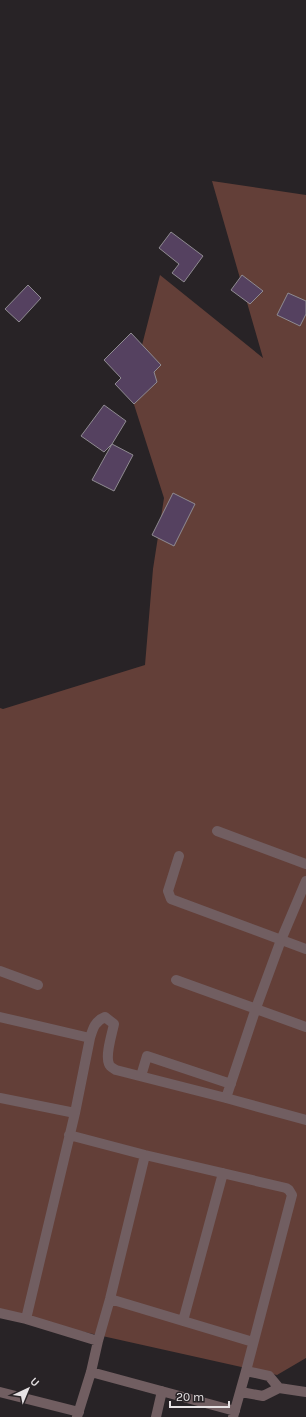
<svg xmlns="http://www.w3.org/2000/svg" width="306" height="1417" font-family="Karla,sans-serif">
	<style>
		.green { fill: #633f38 }
		.building { fill: #554160; stroke: #8f8b91 }
		.lines { fill: none; stroke-linecap: round; stroke-linejoin: round }
		.minor { stroke: #715e61; stroke-width: 10 }
	</style>
	<rect width="100%" height="100%" fill="#282326"/>
	<path class="green" d="M212,181L306,195V1358L277,1375L26,1319L0,1317V708L3,709L145,665L153,569L164,498L130,392L160,275L263,358Z"/>
	<path class="building" d="M171,232L203,256L184,282L172,273L179,264L159,248Z
		M242,275L263,291L250,304L231,290Z
		M28,285L41,298L19,322L5,309Z
		M288,293L306,301V314L300,326L277,315Z
		M131,333L161,365L154,372L157,382L134,404L115,384L121,378L104,360Z
		M104,405L126,421L112,444L104,452L81,436Z
		M112,444L133,455L114,491L92,480Z
		M173,493L195,504L174,546L152,535Z"/>
	<g class="lines">
		<path class="minor" d="M217,831L306,864
			M179,856L168,891L171,899L306,949
			M0,971L38,985
			M176,980L306,1027
			M0,1017L90,1038
			M141,1076L147,1056L231,1084
			M0,1098L75,1113
			M226,1098L256,1008L281,940L306,881
			M69,1135L145,1155L286,1188L289,1190L292,1195L246,1371L233,1417
			M110,1299L253,1342
			M0,1313L26,1319L98,1341L91,1372L77,1417
			M26,1319L75,1113L90,1038C93,1028 95,1021 105,1017L114,1024C112,1034 105,1055 109,1064C110,1067 113,1068 116,1070L226,1098L306,1120
			M183,1321L223,1173
			M98,1341L110,1299L145,1155
			M246,1371L269,1376L279,1388
			M91,1372L235,1411
			M0,1392L79,1412
			M241,1392L263,1396L279,1388L306,1392
			M156,1417L162,1391"/>
	</g>
	<g transform="translate(28 1389) rotate(44)" stroke="#282326" stroke-width="3" paint-order="stroke">
	<path d="M0-3L7 15L0 10L-7 15Z" fill="#e6e2e4"/>
	<text y="-6" font-size="11" font-weight="bold" text-anchor="middle" fill="#e6e2e4">U</text>
	</g>
	<path d="M170 1401v6h59v-6" fill="none" stroke="#e6e2e4" stroke-width="2"/>
	<text x="176" y="1401" font-size="12" fill="#e6e2e4" stroke="#282326" stroke-width="3" paint-order="stroke">20 m</text>
</svg>
